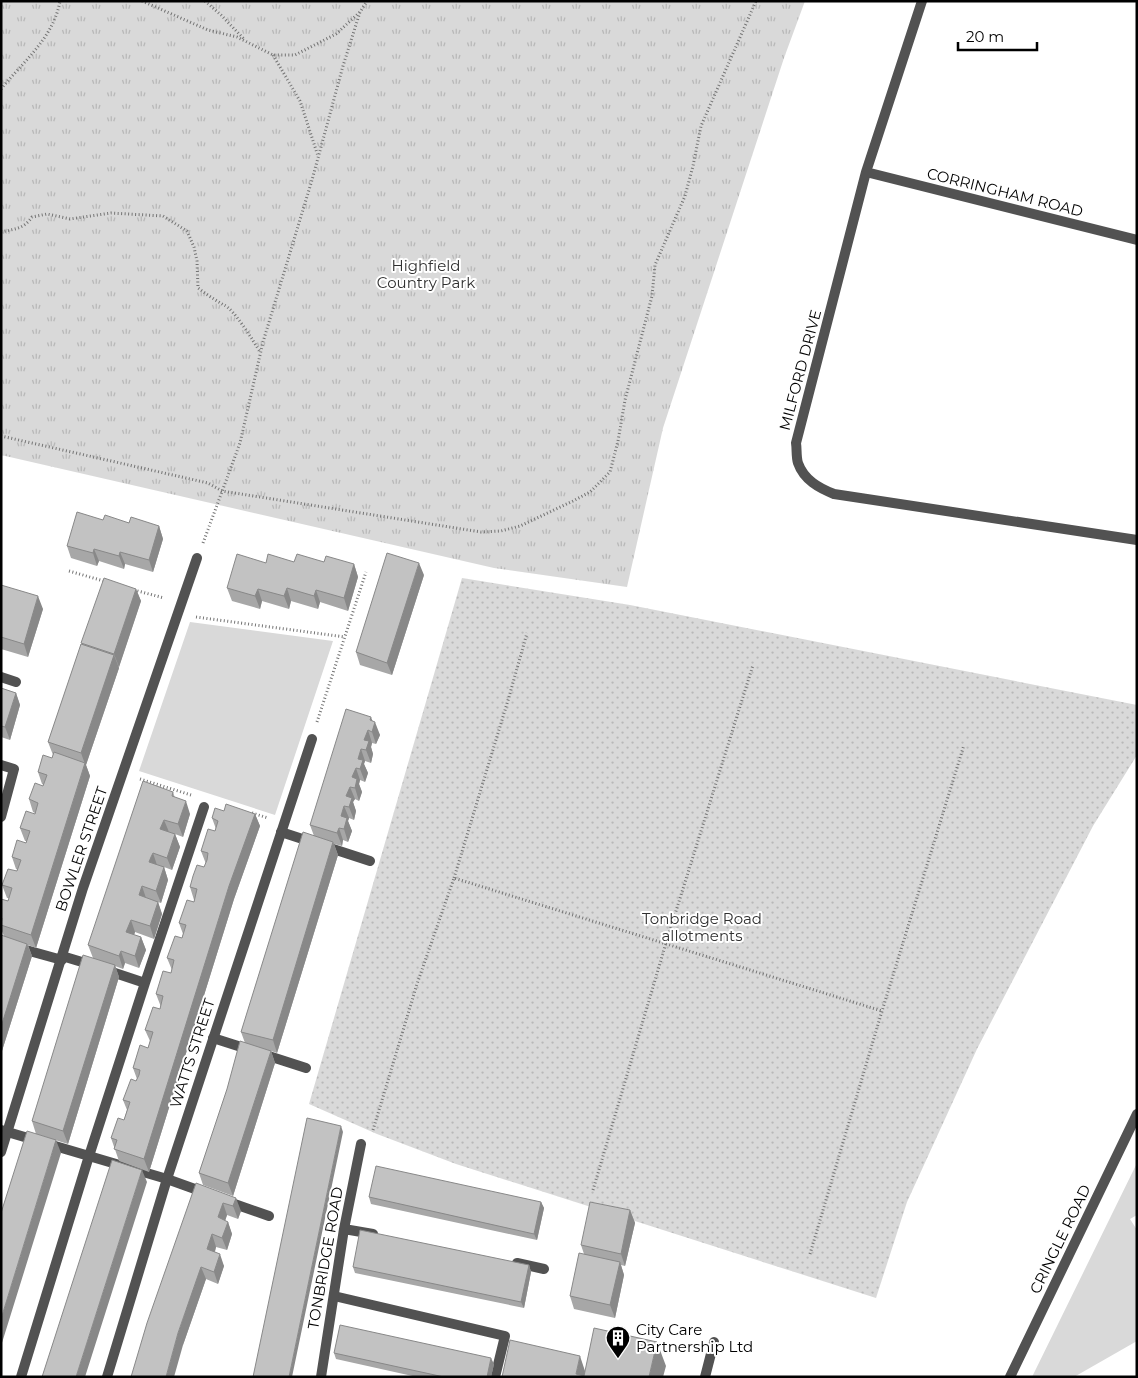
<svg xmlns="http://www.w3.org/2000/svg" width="1138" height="1378" font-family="Montserrat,sans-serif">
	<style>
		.grass { fill: #d9d9d9 }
		.park { fill: url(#park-tufts) }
		.garden { fill: url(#garden-dots) }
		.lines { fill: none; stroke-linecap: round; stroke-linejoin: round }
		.path { stroke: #747474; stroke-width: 3; stroke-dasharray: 1 2.5; stroke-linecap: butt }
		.lane { stroke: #525252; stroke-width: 10 }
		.street { stroke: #525252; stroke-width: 10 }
		.wall { fill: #a7a7a7 }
		.shaded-wall { fill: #888 }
		.building { fill: #c2c2c2; stroke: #888 }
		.labels { text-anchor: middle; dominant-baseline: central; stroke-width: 4; stroke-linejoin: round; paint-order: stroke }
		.street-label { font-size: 15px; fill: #000; stroke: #fff }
		.park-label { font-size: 15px; fill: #303030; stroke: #fff }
		.poi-label { font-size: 15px; fill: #000; stroke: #fff; text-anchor: start }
	</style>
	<defs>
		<pattern id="park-tufts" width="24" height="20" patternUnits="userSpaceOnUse" patternTransform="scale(1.25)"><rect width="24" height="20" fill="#d9d9d9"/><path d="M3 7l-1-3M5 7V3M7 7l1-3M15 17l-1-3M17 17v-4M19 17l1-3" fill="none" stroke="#b8b8b8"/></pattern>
		<pattern id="garden-dots" width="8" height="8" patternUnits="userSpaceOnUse" patternTransform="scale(1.25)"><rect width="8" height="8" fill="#d9d9d9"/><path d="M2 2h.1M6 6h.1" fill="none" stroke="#b8b8b8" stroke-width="1.8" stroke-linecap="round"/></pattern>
	</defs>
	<rect width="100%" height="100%" fill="#fff"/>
	<path class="grass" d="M190,622L333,641L275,815L139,771Z
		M1137,1163V1215L1130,1219L1137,1230V1341L1074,1377H1032Z"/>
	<path class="park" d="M1,1H805L784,58L663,428L627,587L494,568L1,455Z"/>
	<path class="garden" d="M462,578L630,605L1137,705V755L1093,826L977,1049L907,1202L876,1298L456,1164L377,1134L309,1104Z"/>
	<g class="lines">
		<path class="path" d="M142,1L208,30L237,37L273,55H295L336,34L360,12
			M205,1L221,15L244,39
			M273,55L300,101L318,156
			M1,89C23,62 54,37 60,1
			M1,232C14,229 24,229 32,217L47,214L70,219L111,213L163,216L187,231L194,247L197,261L198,288C206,294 215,300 224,305C234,309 254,342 260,352
			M1,436L208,483L222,491L481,532L501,531L520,526L573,501L590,492L610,472L618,441L625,400L652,296L655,265L685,196L693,166L701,126L756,1
			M203,543L240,443L263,342L312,180L343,66L360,12L367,1
			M69,571L107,582
			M134,590L164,598
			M196,617L345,637
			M317,722L366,572
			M140,779L191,795
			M252,813L268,818
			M454,878L509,697L527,633
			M373,1130L417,984L454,878L882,1011
			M593,1190L666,943L753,665
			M810,1254L882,1011L964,745"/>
		<path class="lane" d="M1,765L14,769L1,817
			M281,832L370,861
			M1,943L62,960
			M62,956L92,965
			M145,983L204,807
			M213,1038L306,1068
			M1,1130L167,1179L206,1193
			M226,1201L269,1216
			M334,1296L505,1336L495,1377
			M21,1377L89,1156L145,983L106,970
			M705,1377L714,1342"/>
		<path class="street" d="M922,1L866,172L796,443C797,449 796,457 798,463C804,480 819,488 834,494L1137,540
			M866,172L1137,240
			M1,677L16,682
			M1,1152L83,888L197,558
			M344,1229L373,1234
			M517,1263L544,1269
			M107,1377L167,1179L312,739
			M321,1377L344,1229L361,1144
			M1010,1377L1137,1114"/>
	</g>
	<path class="wall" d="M103,520L159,526L163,539L153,572L125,564L124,569L99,561L97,566L71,558L67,546Z
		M324,562L354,564L358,577L348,611L320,602L318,609L291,601L289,609L262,601L260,609L232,601L227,588L266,563Z
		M424,575L392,675L360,665L356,652Z
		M1,585L43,609L28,657L1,649Z
		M136,589L141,601L119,667L118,666L119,668L86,765L90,776L36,948L28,945L32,956L1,1054V935L4,936L1,929V899L8,901L9,898H7L2,885L17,871L18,870L16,869L12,857L26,843L27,841H25L20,828L35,814V813L33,812L29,799L44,785L42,784L38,772L52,758L53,755L48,742L82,644L81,643Z
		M1,688L16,693L20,705L10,740L1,737Z
		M372,721L380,735L376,744L372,743L371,747L373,754L371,763L365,761L364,764L368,773L365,782L360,780L359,784L362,792L359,801L355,799L353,802L356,811L354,820L349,818L348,821L352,831L348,842L343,840L342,846L334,844L338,855L277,1053L271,1051L275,1063L233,1196L203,1185L199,1173L245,1043L241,1032L314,836L310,825Z
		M173,792L175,798L190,814L183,837L175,834L180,847L172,870L164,867L168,880L161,903L158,902L162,914L154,939L135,932L134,935L141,937L146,950L139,968L125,963L123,969L115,966L119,977L68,1144L36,1134L32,1121L93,958L88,945Z
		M224,811L255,814L260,826L234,899L149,1172L119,1161L111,1138L124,1120L127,1110L123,1100L137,1079L133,1068L148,1048L150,1041L145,1030L160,1009L161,1007L156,994L171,973L172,970L167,958L182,938L183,934L179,923L194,902V900L190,887L204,867L206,864L201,851L215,831L216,829L212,818Z
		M196,1183L241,1211L238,1219L227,1215L225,1221L228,1222L232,1234L227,1250L216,1247L215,1252L224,1266L218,1284L206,1279L183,1345Z
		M369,1197L541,1202L544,1208L537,1240L371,1204Z
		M630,1210L635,1223L625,1266L621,1265L624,1275L615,1318L574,1309L570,1296L584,1254L581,1245Z
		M529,1265L531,1272L524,1308L355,1273L353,1267Z
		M334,1353L494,1364L491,1377H417L336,1359Z"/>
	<path class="shaded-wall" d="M159,526L163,539L153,572L149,560Z
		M94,549L99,561L97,566L93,553Z
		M120,552L125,564L124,569L119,556Z
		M419,563L424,575L392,675L387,663Z
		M354,564L358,577L348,611L344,598Z
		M287,588L291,601L289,609L284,596Z
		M136,589L141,601L119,667L114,654Z
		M258,589L262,601L260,609L255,596Z
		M316,590L320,602L318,609L314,596Z
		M38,596L43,609L28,657L24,644Z
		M114,655L119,668L86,765L90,776L36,948L31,935L85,764L81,753Z
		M16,693L20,705L10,740L5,727Z
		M371,717L374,725L375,722L380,735L376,744L372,732L370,720Z
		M368,730L372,743L371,747L373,754L371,763L366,750L364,740Z
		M361,749L365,761L364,764L368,773L365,782L360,769L358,759Z
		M356,768L360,780L359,784L362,792L359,801L355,788L352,777Z
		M350,787L355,799L353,802L356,811L354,820L349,807L346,796Z
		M186,801L190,814L183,837L178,824Z
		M344,806L349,818L348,821L352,831L348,842L344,829L341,816Z
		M255,814L260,826L234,899L149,1172L144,1159L229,886Z
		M164,820L169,832L160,829Z
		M339,828L343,840L342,846L337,833Z
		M175,834L180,847L172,870L167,858Z
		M333,842L338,855L277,1053L273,1040Z
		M153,853L157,865L149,862Z
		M164,867L168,880L161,903L156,891Z
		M142,886L146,898L139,895Z
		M158,902L162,914L154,939L150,926Z
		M131,920L135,932L131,944L126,932Z
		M141,937L146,950L139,968L135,956Z
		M27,944L32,956L1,1054V1027Z
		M121,951L125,963L123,969L119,956Z
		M115,965L119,977L68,1144L63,1131Z
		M271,1051L275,1063L233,1196L228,1183Z
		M341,1126L343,1132L292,1377H289Z
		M56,1140L61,1153L1,1346V1319Z
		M142,1170L147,1182L85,1377H76Z
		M236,1198L241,1211L238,1219L233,1206Z
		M541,1202L544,1208L537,1240L534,1234Z
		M223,1203L227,1215L222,1230L218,1217Z
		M630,1210L635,1223L625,1266L621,1254Z
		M228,1222L232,1234L227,1250L222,1238Z
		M212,1234L216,1247L212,1261L207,1249Z
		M220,1254L224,1266L218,1284L214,1272Z
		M620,1262L624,1275L615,1318L610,1305Z
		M529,1265L531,1272L524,1308L521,1302Z
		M201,1267L206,1279L183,1345L174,1377H166L178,1333Z
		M657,1342L666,1366L663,1377H649Z
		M580,1356L587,1377L576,1374Z
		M491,1358L494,1364L491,1377H487Z"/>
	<path class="building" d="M77,512L103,520L105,515L129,523L131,517L159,526L149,560L120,552L119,556L94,549L93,553L67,546Z
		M387,553L419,563L387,663L356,652Z
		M237,554L266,563L268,554L294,562L297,554L324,562L326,556L354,564L344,598L316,590L314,596L287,588L284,596L258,589L255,596L227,588Z
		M104,578L136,589L114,654L81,643Z
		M1,585L38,596L24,644L1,637Z
		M81,644L114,655L81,753L48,742Z
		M1,688L16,693L5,727L1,726Z
		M346,709L371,717L370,720L375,722L372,732L368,730L364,740L369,741L366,750L361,749L358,759L363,760L360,769L356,768L352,777L357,779L355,788L350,787L346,796L352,798L349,807L344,806L341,816L347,818L344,829L339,828L337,833L310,825Z
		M54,752L85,763L31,935L1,925L2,918H1V899L8,901L12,888L2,885L8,869L17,871L21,860L12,857L17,840L26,843L30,831L20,828L26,811L35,814L38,803L29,799L35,783L43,786L47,775L38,772L43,755L52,758Z
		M143,781L173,792L172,796L186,801L178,824L164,820L160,829L175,834L167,858L153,853L151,857L149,862L164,867L156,891L142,886L139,895L158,902L150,926L131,920L126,932L141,937L135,956L121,951L119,956L88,945Z
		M226,804L255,814L229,886L144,1159L114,1149L117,1140L111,1138L118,1118L124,1120L130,1102L123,1100L131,1079L136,1081L139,1075L140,1070L133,1068L140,1045L148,1048L153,1032L145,1030L153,1007L160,1009L163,996L156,994L163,971L171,973L174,960L167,958L175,936L182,938L186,925L179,923L187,900L194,902L197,889L190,887L193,876L197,865L204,867L207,860L208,853L201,851L208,829L215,831L218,821L212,818L215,808L224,811Z
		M303,832L333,842L273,1040L241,1032Z
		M1,935L27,944L1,1027Z
		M83,955L115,965L63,1131L32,1121Z
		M240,1041L271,1051L228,1183L199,1173L227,1089Z
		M307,1118L341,1126L289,1377H253Z
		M27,1131L56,1140L1,1319V1213Z
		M112,1160L142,1170L76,1377H42Z
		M376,1166L541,1202L534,1234L369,1197Z
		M196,1183L236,1198L233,1206L223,1203L218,1217L228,1222L222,1238L212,1234L207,1249L220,1254L214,1272L201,1267L178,1333L166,1377H131L147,1323Z
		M590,1202L630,1210L621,1254L581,1245Z
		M360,1230L529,1265L521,1302L353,1267Z
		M579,1253L620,1262L610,1305L570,1296Z
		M340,1325L491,1358L487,1377H444L334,1353Z
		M594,1328L657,1342L649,1377H502L510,1340L580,1356L576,1374L584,1376Z"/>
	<defs>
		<symbol id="building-pin" viewBox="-11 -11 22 30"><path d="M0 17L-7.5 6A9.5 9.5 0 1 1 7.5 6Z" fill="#000" stroke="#fff"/><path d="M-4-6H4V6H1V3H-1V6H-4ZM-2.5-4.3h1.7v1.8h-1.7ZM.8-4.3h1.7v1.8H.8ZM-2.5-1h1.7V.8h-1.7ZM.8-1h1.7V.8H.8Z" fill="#fff"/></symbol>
	</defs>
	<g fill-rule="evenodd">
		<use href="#building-pin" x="604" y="1324" width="28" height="38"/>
	</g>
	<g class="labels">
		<g class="street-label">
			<text transform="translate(1005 192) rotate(14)">CORRINGHAM ROAD</text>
			<text transform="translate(800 370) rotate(-75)">MILFORD DRIVE</text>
			<text transform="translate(81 849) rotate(-71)">BOWLER STREET</text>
			<text transform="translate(192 1053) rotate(-72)">WATTS STREET</text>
			<text transform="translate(1060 1239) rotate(-64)">CRINGLE ROAD</text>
			<text transform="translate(325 1258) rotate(-80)">TONBRIDGE ROAD</text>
		</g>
		<g class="park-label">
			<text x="426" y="265">Highfield<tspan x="426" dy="17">Country Park</tspan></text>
			<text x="702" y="918">Tonbridge Road<tspan x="702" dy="17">allotments</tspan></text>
		</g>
		<g class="poi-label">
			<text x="636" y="1329">City Care<tspan x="636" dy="17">Partnership Ltd</tspan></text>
		</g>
	</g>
	<rect width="1138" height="1378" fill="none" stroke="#000000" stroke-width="5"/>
	<path d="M958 42v8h79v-8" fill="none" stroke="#000000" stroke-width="2.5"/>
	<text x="966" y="42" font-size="15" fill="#000000" stroke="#ffffff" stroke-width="4" paint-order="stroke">20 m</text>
</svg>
